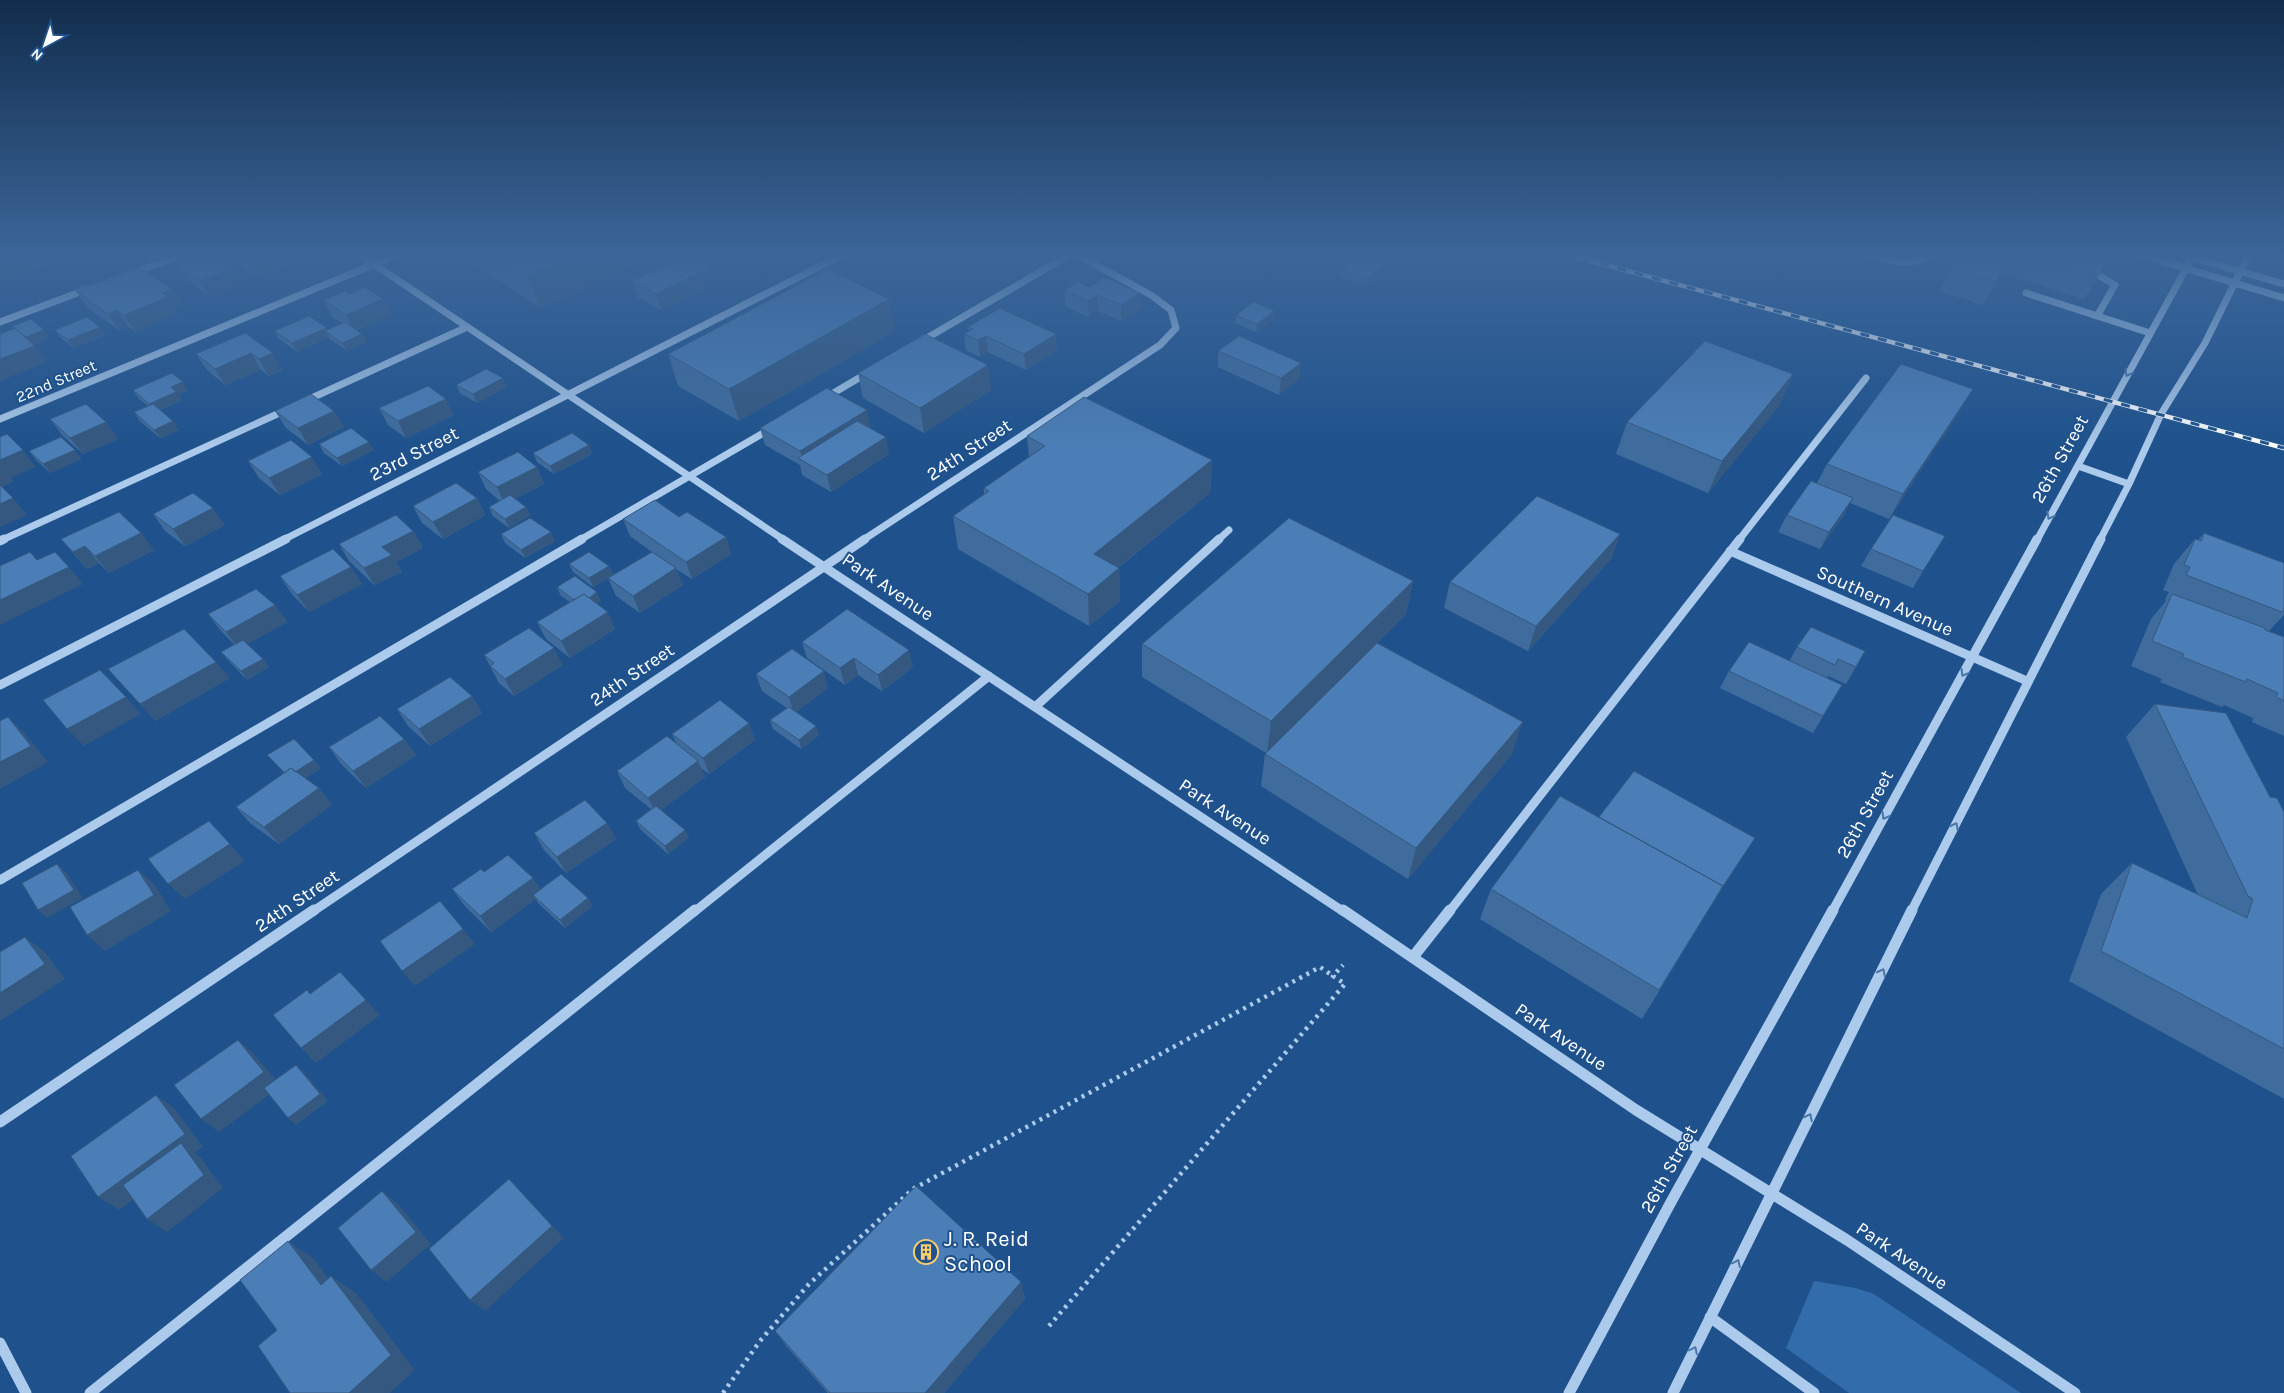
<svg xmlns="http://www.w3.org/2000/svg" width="2284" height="1393" font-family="Karla,sans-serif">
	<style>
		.green { fill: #326caa }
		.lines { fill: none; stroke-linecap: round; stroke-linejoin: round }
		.path { stroke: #accbec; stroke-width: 4.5; stroke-dasharray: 3 5; stroke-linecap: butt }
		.minor-far2 { stroke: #accbec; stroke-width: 7 }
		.minor-far1 { stroke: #accbec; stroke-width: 9 }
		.minor { stroke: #accbec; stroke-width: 11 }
		.rail-casing { stroke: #fff; stroke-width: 4.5 }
		.rail { stroke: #1f528c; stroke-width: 3; stroke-dasharray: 9; stroke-linecap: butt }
		.wall { fill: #406c9d }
		.shaded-wall { fill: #34587f }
		.building { fill: #4b7eb6; stroke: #34587f }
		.oneway { stroke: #4976a9 }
		.labels { text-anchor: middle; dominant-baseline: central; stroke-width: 4; stroke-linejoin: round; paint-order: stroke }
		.far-street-label { font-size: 16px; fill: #fff; stroke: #1f528c }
		.street-label { font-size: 19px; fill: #fff; stroke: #1f528c }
		.near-poi-label { font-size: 22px; fill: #fff; stroke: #1f528c; text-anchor: start }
	</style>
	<rect width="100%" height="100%" fill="#1f528c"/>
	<path class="green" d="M1814,1281L1855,1288L1874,1294L2021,1393H1849L1786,1348Z"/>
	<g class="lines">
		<path class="path" d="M1049,1326L1345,984L1333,976L1343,965
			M723,1393L760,1341L809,1284L913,1189L1320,967L1333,976"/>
		<path class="minor-far2" d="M359,254L784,540
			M1867,254C1889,261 1911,268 1932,254
			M2138,254L2284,298
			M2180,254L2284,284
			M2090,270L2115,285L2097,316
			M130,274L184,254
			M2026,293L2150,333
			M0,322L88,289
			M920,342L1071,254
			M825,398L869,372
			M305,401L467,327
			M0,419L399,254
			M2078,466L2129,484
			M2,540L286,410
			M283,540L844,254
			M580,540L772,428
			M863,540L1160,345L1176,328L1171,310L1151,295L1076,254
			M1218,540L1229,530
			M1739,540L1866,378
			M2037,540L2194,254
			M2100,540L2129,484L2161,414L2205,343L2249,254"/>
		<path class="minor-far1" d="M782,539L1344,912
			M0,541L4,539
			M1730,551L2027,681
			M0,685L286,539
			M1035,707L1219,539
			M0,880L582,539
			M312,912L865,539
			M694,912L989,676
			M1449,912L1740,539
			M1832,912L2037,539
			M1911,912L2101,539"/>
		<path class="minor" d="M1343,910L1636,1110L1847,1240L2075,1393
			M1413,957L1450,910
			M0,1122L314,910
			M1710,1317L1814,1393
			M0,1343L26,1393
			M90,1393L695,910
			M1569,1393L1671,1202L1833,910
			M1673,1393L1912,910"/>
		<defs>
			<path id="rail" d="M1565,254L2284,448"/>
		</defs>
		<use href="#rail" class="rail-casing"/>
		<use href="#rail" class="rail"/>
	</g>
	<path class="wall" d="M224,254H295L299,262L257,278Z
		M459,254H661L540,308Z
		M1961,254H2081L2107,261L2084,299L2002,273L1990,295L1983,305L1939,291L1951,267Z
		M178,265L239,285L210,297L188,281Z
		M711,267L715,283L661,310L638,297L632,281Z
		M1342,269L1381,274L1367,286L1341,277Z
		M1089,287L1140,293V309L1121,321L1098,311L1089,317L1065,307V290Z
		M172,289L182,305L175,308L178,313L135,332L128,326L119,330L88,308L76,291Z
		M349,294L391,315L357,330L367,342L347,351L330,339L329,337L297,352L279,339L274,331L328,330L342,323L332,317L324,300Z
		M889,299L895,331L739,421L678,386L668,354Z
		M1236,315L1274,319L1256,332L1235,323Z
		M968,327L1057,350L1026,370L988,352L980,357L966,350L964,334L969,331Z
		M55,330L106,335L74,348L61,338Z
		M245,333L282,370L269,376L261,370L225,385L207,370L196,354Z
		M1218,351L1301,363L1299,379L1279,395L1218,367Z
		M858,373L991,390L924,433L863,398Z
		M1793,374L1779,406L1708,493L1616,454L1627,422Z
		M456,385L506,387L477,403L460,393Z
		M1973,389L1958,414L1889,519L1850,503L1844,515L1820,549L1778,532L1787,515L1817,483L1827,464Z
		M133,390H188L178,395L182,400L160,410L179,430L160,438L140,421L134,412L148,406L139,399Z
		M379,408L454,415L406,438L388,425Z
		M275,411H334L344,427L308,445L286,428Z
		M50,419L106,422L118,439L83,454L63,436Z
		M871,427L869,428L889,454L831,492L802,475L800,465L765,445L760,428Z
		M1027,436L1212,460L1210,493L1118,568H1119L1120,601L1089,626L958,549L953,516L984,494V488L1029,457Z
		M319,444L374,450L342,466L324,453Z
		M589,445L592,454L554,474L537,462L533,453Z
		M75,450L81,459L50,473L36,460L29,451Z
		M248,461L322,474L280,495L259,478Z
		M537,467L544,484L515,499L526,507L530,515L509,528L493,516L489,507L500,501L486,489L478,472Z
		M477,498L485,515L443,539L422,523L413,506Z
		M153,514L225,525L185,546L165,531Z
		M679,517L726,537L731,554L692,579L676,569L683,585L640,613L616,596L608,578L652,552L630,536L623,519Z
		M413,531L423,548L396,562L402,572L374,585L349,561L339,544Z
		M141,533L154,550L109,573L99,563L87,569L61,539Z
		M2204,533L2284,563V615L2269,631L2284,637V736L2252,722L2253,718L2224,705L2222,707L2160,682L2162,679L2131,666L2151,619L2166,601L2165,600L2169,592L2163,590L2174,564L2195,539L2198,540Z
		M501,534L555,541L525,558L505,543Z
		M1620,534L1611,559L1528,651L1444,608L1450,582Z
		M1871,549L1923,571L1913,588L1861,566Z
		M569,564L609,566L613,575L593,587L573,572Z
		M351,567L362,584L309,612L291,593L280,576Z
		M1413,581L1406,614L1377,643L1512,754L1408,879L1261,786L1265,754L1266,753L1142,677V644Z
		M557,587L601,601L597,603L615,629L570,658L546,639L537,622L570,602L561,596Z
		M275,605L287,622L247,644L263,659L269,667L247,680L228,660L221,652L234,644L221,631L208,614Z
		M1811,627L1856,667L1846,684L1828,676L1827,678L1842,685L1813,733L1720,688L1729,671L1790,660L1797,647Z
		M802,642L913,667L882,691L858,675L845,685L807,658Z
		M484,655L563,665L514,696L499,683Z
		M108,669L230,678L155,721Z
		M756,674L828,688L796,712L819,735L801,749L773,729L770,720L787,708L762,691Z
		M472,696L482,713L430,746L408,726L397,709Z
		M2155,704L2270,797L2284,812V1099L2069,981L2101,894L2132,863L2198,895L2126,737Z
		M672,734L755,740L709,774L701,768L705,777L661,810L685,830L689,838L668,854L640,829L636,821L651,809L625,788L617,771L676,743Z
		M404,739L416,755L366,788L341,764L329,747Z
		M267,755L314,760L321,768L305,778L319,788L332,805L279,844L250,823L236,807L284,773Z
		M1599,817L1740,861L1708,911L1642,1019L1480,919L1491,889Z
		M607,823L616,839L566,873L544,850L534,833Z
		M484,872L533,878L540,889L593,906L565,928L538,903L536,899L491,932L464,905L452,889Z
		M1021,1282L1025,1299L944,1393H828L787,1347L775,1331Z"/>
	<path class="shaded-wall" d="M25,254H65L68,258L0,283V262Z
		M270,254H295L299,262L257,278L248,262Z
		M580,254H661L540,308L528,276Z
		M2004,254H2005L1995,271L1993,268Z
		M1382,266L1381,274L1367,286L1368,278Z
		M711,267L715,283L661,310L656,294Z
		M230,269L239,285L210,297L200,281Z
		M2003,271L1990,295L1983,305L1996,281Z
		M172,289L182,305L175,308L178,313L135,332L124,315L162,293Z
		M1140,293V309L1121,321V305Z
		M1098,295V311L1089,317L1088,301Z
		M383,299L391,315L354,331L346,315Z
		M889,299L895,331L739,421L729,389Z
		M117,310L128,326L119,330L108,314Z
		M1274,311V319L1256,332L1257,324Z
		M100,327L106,335L74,348L68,340Z
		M327,328L330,335L325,331L329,337L297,352L292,343Z
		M44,330L50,338L32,346L26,337Z
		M362,334L367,342L347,351L342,343Z
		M1056,334L1057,350L1026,370L1024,354Z
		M986,336L988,352L980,357L978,340Z
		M35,346L47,362L0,381V359Z
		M251,353L261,370L225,385L215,369Z
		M273,353L282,370L269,376L259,359Z
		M1301,363L1299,379L1279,395L1281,378Z
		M988,365L991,390L924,433L920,408Z
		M1793,374L1779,406L1708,493L1722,461Z
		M503,378L506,387L477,403L473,394Z
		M183,382L188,390L178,395L182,400L155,412L149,404L171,387Z
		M1973,389L1958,414L1889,519L1903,494Z
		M446,399L454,415L406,438L398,421Z
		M867,410L871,427L810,465L803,461L800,451Z
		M334,411L344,427L308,445L298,428Z
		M173,421L179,430L160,438L154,430Z
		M106,422L118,439L83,454L70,438Z
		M886,437L889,454L831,492L827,475Z
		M369,442L374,450L342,466L337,458Z
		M589,445L592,454L554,474L550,466Z
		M23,450L36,467L11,478L14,481L0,488V460Z
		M75,450L81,459L50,473L43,464Z
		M312,457L322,474L280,495L269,478Z
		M1212,460L1210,493L1095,586L1094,554Z
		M537,467L544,484L505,504L497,487Z
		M13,498L27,515L0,527V504Z
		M477,498L485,515L443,539L433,522Z
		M1853,498L1844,515L1820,549L1829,532Z
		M526,507L530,515L509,528L505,519Z
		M213,508L225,525L185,546L173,529Z
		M413,531L423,548L396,562L402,572L374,585L364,568L382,547Z
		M551,532L555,541L525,558L521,550Z
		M141,533L154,550L109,573L95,556Z
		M1620,534L1611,559L1528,651L1536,626Z
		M726,537L731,554L692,579L686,562Z
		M85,546L99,563L87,569L73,552Z
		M609,566L613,575L593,587L589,578Z
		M69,567L83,584L0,625V600Z
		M351,567L362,584L309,612L297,595Z
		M676,568L683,585L640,613L633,596Z
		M1119,568L1120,601L1089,626L1088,594Z
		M1413,581L1406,614L1267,753L1271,721Z
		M597,592L601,601L583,612L579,604Z
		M275,605L287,622L239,649L226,632Z
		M608,612L615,629L570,658L561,641Z
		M554,648L563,665L514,696L505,679Z
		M909,650L913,667L882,691L878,675Z
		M854,658L858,675L845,685L840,668Z
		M263,659L269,667L247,680L241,671Z
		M216,662L230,678L155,721L140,704Z
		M824,671L828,688L794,714L789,697Z
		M472,696L482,713L430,746L419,729Z
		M126,697L141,714L84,746L67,729Z
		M8,717L25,734L48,762L0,789V762Z
		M1523,722L1512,754L1408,879L1416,848Z
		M749,723L755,740L709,774L703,758Z
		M816,726L819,735L801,749L799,740Z
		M404,739L416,755L366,788L353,771Z
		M314,760L321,768L295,784L288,776Z
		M698,761L705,777L656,814L648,798Z
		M319,788L332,805L279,844L264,827Z
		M209,821L245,861L185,899L168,884Z
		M607,823L616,839L566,873L557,857Z
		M685,830L689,838L668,854L665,846Z
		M1755,838L1740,861L1706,913L1721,889Z
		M57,864L66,872L83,898L47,918L38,910Z
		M138,870L155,885L171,911L105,951L87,935Z
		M533,878L543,893L533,895L536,899L491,932L480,916Z
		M588,898L593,906L565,928L560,920Z
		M463,929L475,944L415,986L402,971Z
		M25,937L45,952L65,979L0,1021V993Z
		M340,972L380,1015L316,1063L301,1048Z
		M238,1040L254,1054L281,1086L219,1132L201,1119Z
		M296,1065L304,1072L328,1101L296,1125L288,1118Z
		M156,1095L175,1109L203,1147L195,1153L199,1156L223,1188L167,1232L147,1219L191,1157L119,1210L98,1197Z
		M509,1179L564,1238L485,1311L470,1300Z
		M382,1191L398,1204L431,1244L387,1282L371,1270Z
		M288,1241L314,1259L346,1302L321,1285Z
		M331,1276L356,1293L415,1370L390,1393H349Z
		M1021,1282L1025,1299L944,1393H925Z"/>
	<path class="building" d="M0,254H25L0,262Z
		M207,254L230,269L200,281L178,265Z
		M236,254H270L248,262Z
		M492,254H580L528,276Z
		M1961,254H2004L1993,268L2003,271L1996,281L1951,267Z
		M2028,254H2081L2107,261L2099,275Z
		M688,255L711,267L656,294L632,281Z
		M1356,257L1382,266L1368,278L1342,269Z
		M138,267L172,289L162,293L168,297L124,315L117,310L108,314L76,291Z
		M828,269L889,299L729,389L668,354Z
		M1104,277L1140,293L1121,305L1098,295L1088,301L1065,290L1078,282L1089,287Z
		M365,287L383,299L346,315L324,300L345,291L349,294Z
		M1253,302L1274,311L1257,324L1236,315Z
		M1000,308L1056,334L1024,354L986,336L978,340L964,334L973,329L968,327Z
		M309,316L327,328L292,343L274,331Z
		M87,317L100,327L68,340L55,330Z
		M31,319L44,330L26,337L12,326Z
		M345,322L362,334L342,343L325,331Z
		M15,328L35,346L0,359V334Z
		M245,333L273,353L259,359L251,353L215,369L196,354Z
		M925,334L988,365L920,408L858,373Z
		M1239,336L1301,363L1281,378L1218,351Z
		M1705,341L1793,374L1722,461L1627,422Z
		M1901,364L1973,389L1903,494L1827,464Z
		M486,369L503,378L473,394L456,385Z
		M172,373L183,382L171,387L176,392L149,404L133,390Z
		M428,386L446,399L398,421L379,408Z
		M827,388L867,410L800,451L760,428Z
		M311,394L334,411L298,428L275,411Z
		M1084,397L1212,460L1094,554L1119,568L1088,594L953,516L989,491L984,488L1045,446L1027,436Z
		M86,404L106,422L70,438L50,419Z
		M153,404L173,421L154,430L134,412Z
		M857,421L886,437L827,475L798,458Z
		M351,428L369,442L337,458L319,444Z
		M572,433L589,445L550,466L533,453Z
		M7,434L23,450L0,460V437Z
		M61,437L75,450L43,464L29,451Z
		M291,440L312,457L269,478L248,461Z
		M518,452L537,467L497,487L478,472Z
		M1811,481L1853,498L1829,532L1787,515Z
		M456,483L477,498L433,522L413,506Z
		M0,485L13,498L0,504Z
		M193,493L213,508L173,529L153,514Z
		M510,495L526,507L505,519L489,507Z
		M1537,496L1620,534L1536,626L1450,582Z
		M655,500L679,517L687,512L726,537L686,562L623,519Z
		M119,512L141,533L95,556L85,546L73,552L61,539Z
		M396,515L413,531L382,547L392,555L364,568L339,544Z
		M1893,515L1945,536L1923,571L1871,549Z
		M530,518L551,532L521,550L501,534Z
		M1289,518L1413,581L1271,721L1142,644Z
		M2204,533L2284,563V610L2282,612L2186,575L2190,567L2184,565L2195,539L2201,541Z
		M333,549L351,567L297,595L280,576Z
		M30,552L37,560L55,552L69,567L0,600V566Z
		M589,552L609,566L589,578L569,564Z
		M652,552L676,568L633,596L608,578Z
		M575,576L597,592L589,598L584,594L574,600L557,587Z
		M256,589L275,605L226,632L208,614Z
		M584,594L608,612L561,641L537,622Z
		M2172,594L2265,628V630L2284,637V701L2276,697L2278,693L2247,679L2246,682L2182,657L2184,654L2152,641Z
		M847,609L909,650L878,675L854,658L840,668L802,642Z
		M1811,627L1865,651L1856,667L1838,659L1835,665L1797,647Z
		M529,628L554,648L505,679L490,666L494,663L484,655Z
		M184,629L216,662L140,704L108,669Z
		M243,640L263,659L241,671L221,652Z
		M1749,642L1842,685L1823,716L1729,671Z
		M1377,643L1523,722L1416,848L1265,754Z
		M792,649L824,671L789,697L756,674Z
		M100,670L126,697L67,729L43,700Z
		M450,677L472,696L419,729L397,709Z
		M720,700L749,723L703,758L672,734Z
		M2155,704L2226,713L2270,797L2277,798L2284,812V1049L2101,951L2132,863L2247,918L2253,899L2248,896Z
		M789,707L816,726L799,740L770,720Z
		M380,716L404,739L353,771L329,747Z
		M8,717L31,746L0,762V721Z
		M667,736L698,761L648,798L617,771Z
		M294,739L314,760L295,772L291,768L285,773L267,755Z
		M291,768L319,788L264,827L236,807Z
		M1634,771L1755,838L1721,889L1723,886L1599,817Z
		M1560,796L1723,886L1659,990L1491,889Z
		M585,800L607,823L557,857L534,833Z
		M656,806L685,830L665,846L636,821Z
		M209,821L230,844L168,884L148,859Z
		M508,855L533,878L480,916L452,889L481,869L484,872Z
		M57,864L74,890L38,910L22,883Z
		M138,870L154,895L87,935L70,907Z
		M561,874L588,898L560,920L533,895Z
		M440,901L463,929L402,971L380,941Z
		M25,937L45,964L0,993V952Z
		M340,972L366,1000L301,1048L273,1015L307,990L310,994Z
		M238,1040L264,1072L201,1119L174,1085Z
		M296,1065L320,1094L288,1118L264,1088Z
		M156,1095L185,1134L98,1197L71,1156Z
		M181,1143L204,1175L147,1219L123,1185Z
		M509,1179L552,1226L470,1300L429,1249Z
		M916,1186L1021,1282L925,1393H830L775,1331Z
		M382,1191L416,1232L371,1270L338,1228Z
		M288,1241L321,1285L331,1276L391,1355L349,1393H290L258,1346L277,1330L240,1280Z"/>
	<defs><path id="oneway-chevron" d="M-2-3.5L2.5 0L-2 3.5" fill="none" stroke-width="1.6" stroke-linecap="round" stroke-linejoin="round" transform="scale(1.25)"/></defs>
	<g class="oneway">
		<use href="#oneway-chevron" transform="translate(2128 373) rotate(118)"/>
		<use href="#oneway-chevron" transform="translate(2050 516) rotate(119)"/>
		<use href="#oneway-chevron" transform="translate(1964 673) rotate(119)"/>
		<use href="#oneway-chevron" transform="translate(1885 816) rotate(119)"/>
		<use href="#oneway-chevron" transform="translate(1955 826) rotate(-63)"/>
		<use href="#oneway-chevron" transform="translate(1882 972) rotate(-63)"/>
		<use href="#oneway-chevron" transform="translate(1809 1117) rotate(-63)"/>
		<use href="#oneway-chevron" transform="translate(1737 1263) rotate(-65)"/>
		<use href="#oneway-chevron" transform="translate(1694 1350) rotate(-64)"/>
	</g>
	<linearGradient id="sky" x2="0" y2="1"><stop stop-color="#112d4d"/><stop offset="0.57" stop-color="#3c6699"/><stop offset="1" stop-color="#3c6699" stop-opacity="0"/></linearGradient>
	<rect width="2284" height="449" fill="url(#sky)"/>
	<defs>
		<symbol id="building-ring" viewBox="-11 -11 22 22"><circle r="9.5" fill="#1f528c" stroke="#facd6b" stroke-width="1.5"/><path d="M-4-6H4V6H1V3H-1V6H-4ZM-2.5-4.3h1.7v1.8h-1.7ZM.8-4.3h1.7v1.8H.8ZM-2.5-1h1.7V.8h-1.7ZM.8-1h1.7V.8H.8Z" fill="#facd6b"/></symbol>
	</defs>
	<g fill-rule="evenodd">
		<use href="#building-ring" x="912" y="1238" width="28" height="28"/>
	</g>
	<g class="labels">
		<g class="far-street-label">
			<text transform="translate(56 381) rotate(-23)">22nd Street</text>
		</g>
		<g class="street-label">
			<text transform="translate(969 450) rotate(-33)">24th Street</text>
			<text transform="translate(414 454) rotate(-27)">23rd Street</text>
			<text transform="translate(2060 459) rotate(-61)">26th Street</text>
			<text transform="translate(888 587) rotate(34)">Park Avenue</text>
			<text transform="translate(1885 601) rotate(24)">Southern Avenue</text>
			<text transform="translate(632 675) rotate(-34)">24th Street</text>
			<text transform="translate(1225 812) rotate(33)">Park Avenue</text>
			<text transform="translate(1865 814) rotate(-61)">26th Street</text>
			<text transform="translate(297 901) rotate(-34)">24th Street</text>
			<text transform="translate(1561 1037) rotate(34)">Park Avenue</text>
			<text transform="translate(1669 1169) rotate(-61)">26th Street</text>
			<text transform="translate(1902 1256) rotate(34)">Park Avenue</text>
		</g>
		<g class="near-poi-label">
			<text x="944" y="1239">J. R. Reid<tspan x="944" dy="25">School</tspan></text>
		</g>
	</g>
	<g transform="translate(45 45) rotate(220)" stroke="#1f528c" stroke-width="4" paint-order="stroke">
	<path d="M0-4L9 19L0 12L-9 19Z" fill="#ffffff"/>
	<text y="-8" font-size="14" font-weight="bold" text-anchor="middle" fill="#ffffff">N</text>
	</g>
</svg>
